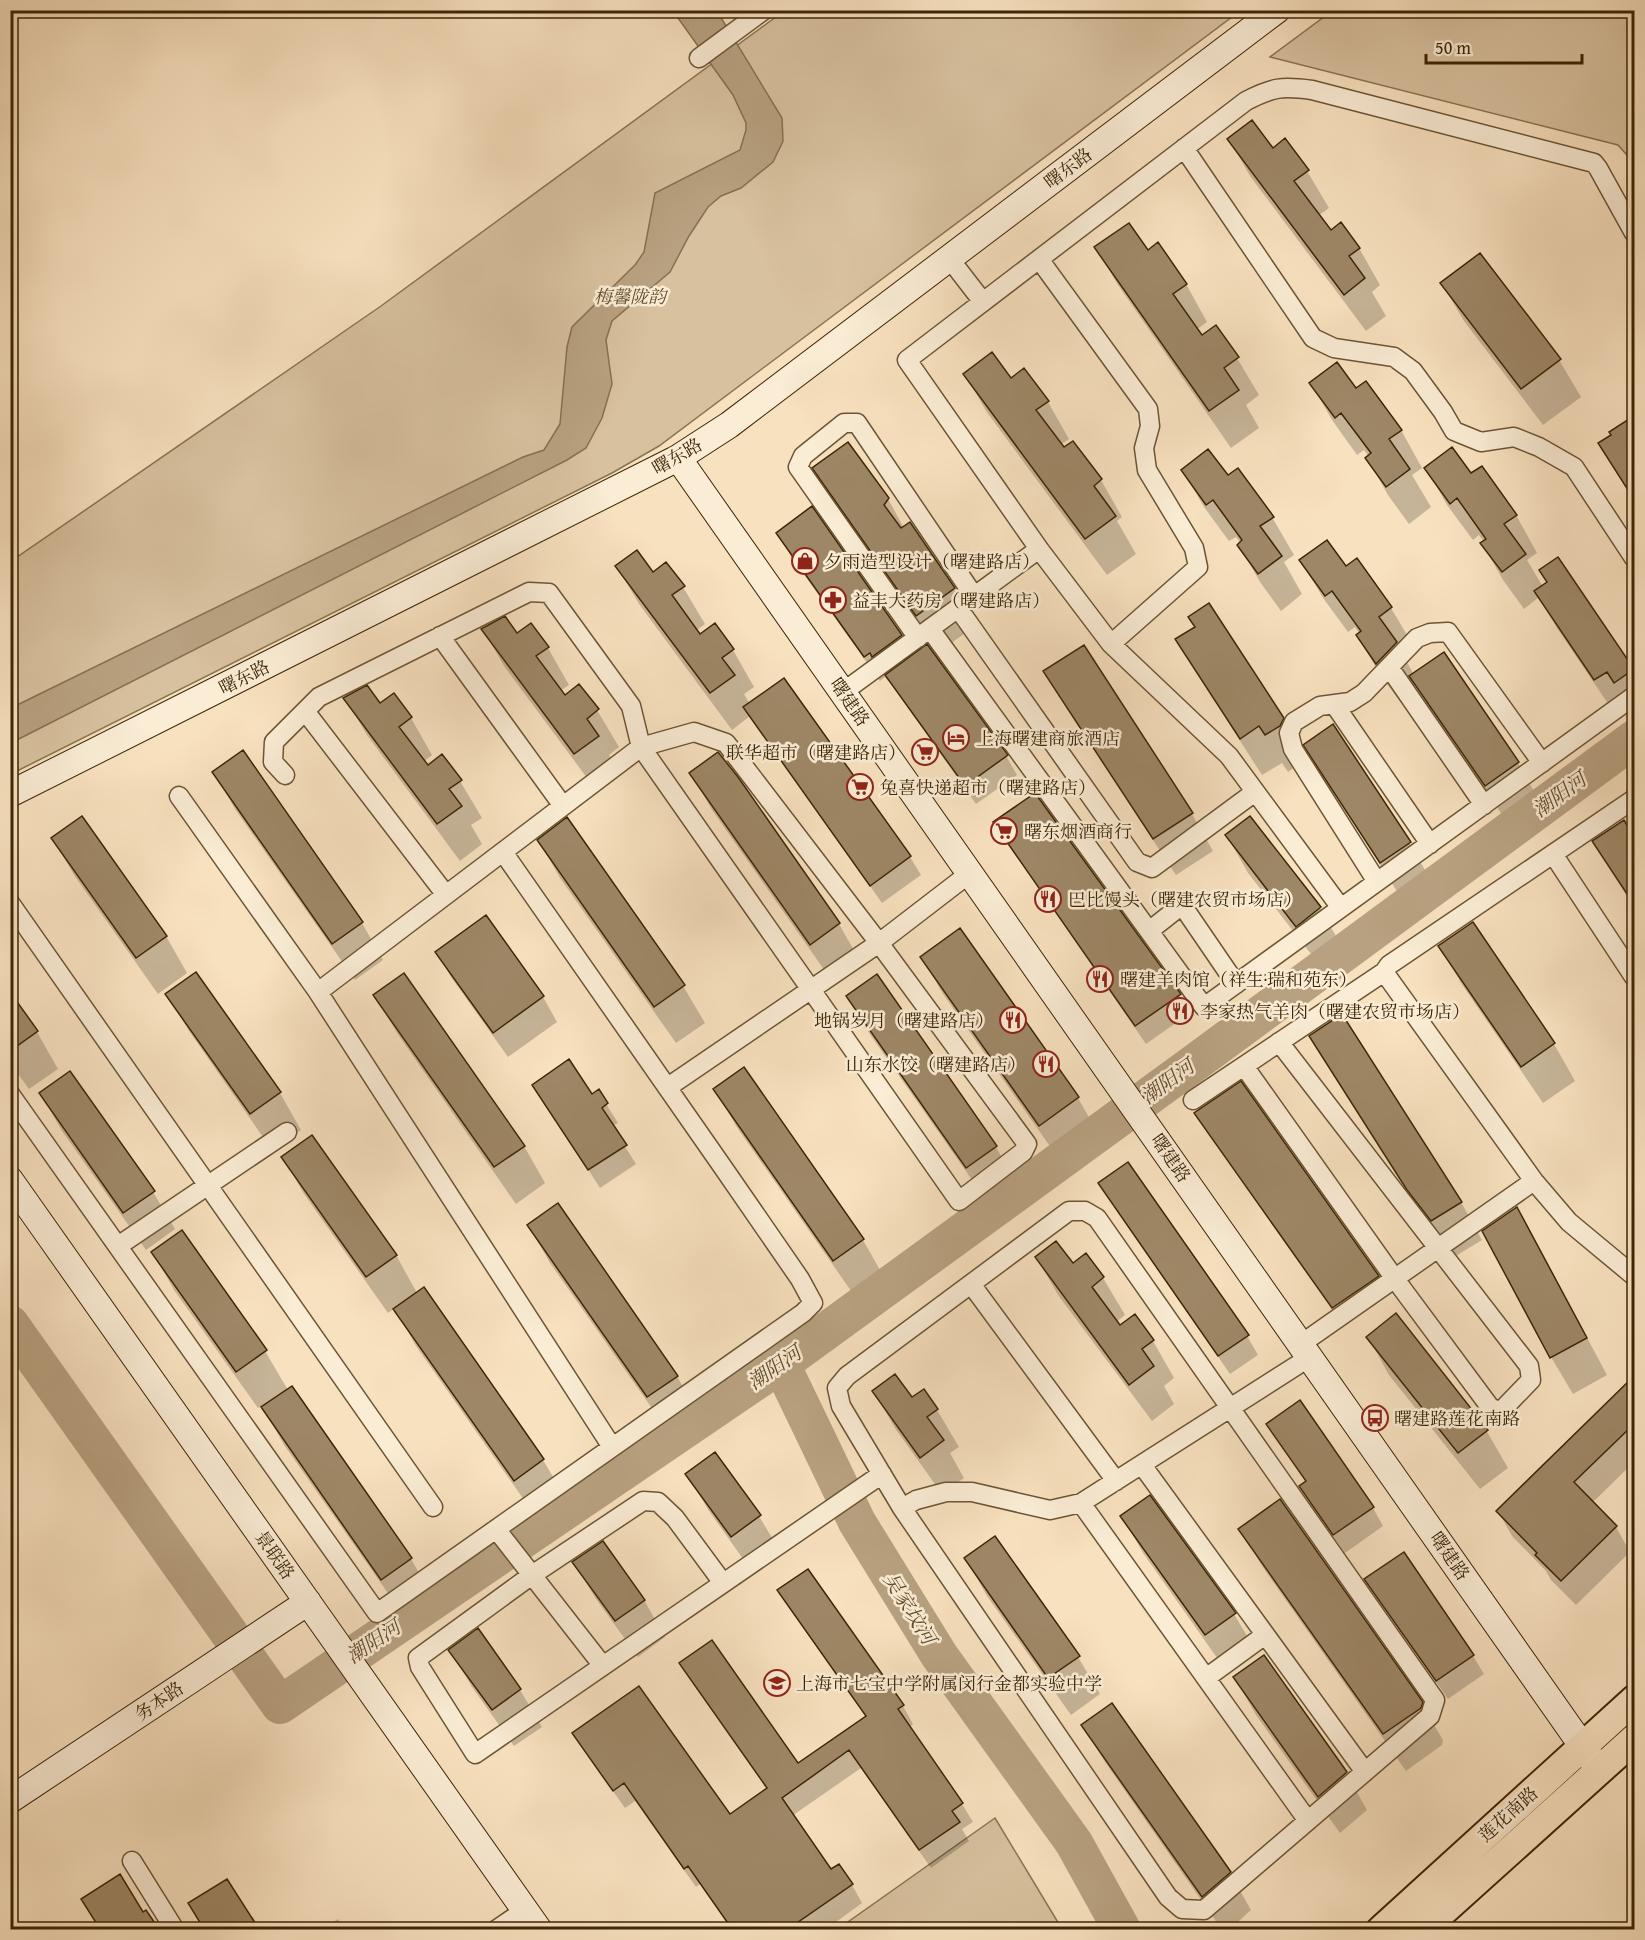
<svg xmlns="http://www.w3.org/2000/svg" width="1645" height="1940" font-family="'Gentium Book Plus','Noto Serif SC',serif">
	<style>
		.green { fill: #d8c19f; stroke: #8a7452; stroke-width: 1.5 }
		.water { fill: #b8a180; stroke: #87704f; stroke-width: 1.5 }
		.shadow { fill: #0003 }
		.lines { fill: none; stroke-linecap: round; stroke-linejoin: round }
		.river { stroke: #b8a180; stroke-width: 38 }
		.building { fill: #9e8766; stroke: #3d2605; stroke-width: 1.5 }
		.street-casing { stroke: #6c5534; stroke-width: 21 }
		.secondary-casing { stroke: #3d2605; stroke-width: 28 }
		.primary-casing { stroke: #3d2605; stroke-width: 32 }
		.street { stroke: #faecd5; stroke-width: 18 }
		.secondary { stroke: #faecd5; stroke-width: 26 }
		.primary { stroke: #f8e1bf; stroke-width: 28 }
		.labels { text-anchor: middle; dominant-baseline: central; stroke-width: 5; stroke-linejoin: round; paint-order: stroke }
		.street-label { font-size: 18px; fill: #3d2605; stroke: #faecd5 }
		.park-label { font-size: 18px; font-style: italic; fill: #644d2c; stroke: #faecd5 }
		.poi-label { font-size: 18px; fill: #3d2605; stroke: #faecd5; text-anchor: start }
		.water-label { font-size: 20px; font-style: italic; fill: #624b2a; stroke: #faecd5 }
	</style>
	<rect width="100%" height="100%" fill="#f8e1bf"/>
	<filter id="stains"><feTurbulence type="fractalNoise" baseFrequency=".00333" numOctaves="4"/><feColorMatrix values="0 0 0 0 .2 0 0 0 0 .09 0 0 0 0 .02 0 0 0 .5 -.17"/></filter>
	<radialGradient id="worn" r=".72"><stop offset=".6" stop-color="#630" stop-opacity="0"/><stop offset="1" stop-color="#630" stop-opacity=".3"/></radialGradient>
	<path class="green" d="M784,11H1240L659,446L612,473L11,774L10,562L381,306Z
		M1332,11H1623L1634,25V163L1618,145L1270,57Z
		M995,1818L1062,1929H838Z"/>
	<path class="water" d="M673,11H717L782,118L783,141L773,162L741,188L721,196L708,207L689,236L670,272L612,321L606,340L612,384L602,418L586,448L567,460L11,743V708L523,457L544,450L560,424L567,347L572,327L635,265L644,252L655,193L740,150L746,130V123L733,95Z"/>
	<path class="shadow" d="M1229,139L1273,150L1307,171L1329,208L1318,216L1331,232L1359,248L1380,285L1372,292L1386,316L1366,331L1250,176Z
		M1096,248L1147,252L1186,284L1207,322L1196,330L1201,337L1216,327L1237,358L1259,395L1246,405L1259,428L1231,448L1118,285Z
		M1442,284L1559,360L1581,397L1543,425L1464,321Z
		M965,374L1010,380L1048,402L1069,439L1060,445L1101,480L1122,517L1117,521L1136,554L1107,575L986,411Z
		M1311,383L1355,390L1401,430L1422,468L1412,475L1431,507L1409,524L1388,495L1367,458L1369,457L1364,450L1357,455L1332,420Z
		M814,468L888,499L904,528L910,524L954,589L975,626L939,652L836,505Z
		M1426,468L1471,475L1516,515L1537,553L1527,560L1543,587L1549,583L1557,559L1634,673V715L1629,708L1617,717L1557,628L1539,597L1524,609L1503,580L1482,543L1484,542L1479,535L1473,540L1447,505Z
		M1182,470L1227,477L1272,517L1294,555L1284,562L1302,594L1281,611L1260,582L1239,545L1241,543L1236,537L1229,541L1204,507Z
		M778,533L901,636L913,657L927,647L1006,756L1017,775L976,804L898,694L890,679L888,681L885,677L880,681L792,558Z
		M1357,560L1391,608L1413,645L1402,653L1414,675L1518,763L1539,800L1507,822L1433,714L1415,683L1399,700L1379,673L1358,636L1360,634L1355,627L1348,632L1323,598L1301,561L1346,568Z
		M617,566L653,574L683,587L705,624L696,631L700,636L733,650L754,687L744,694L750,704L784,680L910,857L921,875L882,903L750,716L732,730L639,604Z
		M483,629L517,635L548,648L569,685L560,691L565,697L597,710L619,747L609,755L619,773L596,790L504,666Z
		M1177,640L1282,718L1304,756L1301,763L1288,772L1282,763L1262,775L1199,677Z
		M1045,672L1192,814L1213,851L1176,875L1067,709Z
		M345,698L380,705L411,718L432,755L423,762L427,767L460,781L482,818L471,825L482,844L460,861L367,735Z
		M1305,745L1409,843L1431,880L1402,899L1327,782Z
		M242,752L362,923L383,960L355,980L235,809L214,772Z
		M719,755L839,924L860,961L832,981L712,810L691,773Z
		M1250,818L1320,908L1341,945L1318,963L1248,873L1227,836Z
		M567,819L683,986L705,1023L676,1043L560,878L539,841Z
		M995,822L1179,995L1190,1013L1146,1044L1006,841Z
		M53,838L166,936L187,973L158,994L74,875Z
		M1634,841V908L1594,842Z
		M486,917L543,997L557,1022L508,1057L451,977L437,952Z
		M1473,924L1554,1044L1575,1081L1543,1103L1461,983L1440,946Z
		M922,957L1078,1098L1099,1135L1061,1162L943,994Z
		M876,976L996,1147L1017,1184L989,1204L869,1033L848,996Z
		M167,994L280,1093L301,1130L272,1150L189,1031Z
		M10,995L37,1032L58,1069L29,1089L10,1063Z
		M375,996L524,1146L545,1183L516,1204L397,1033Z
		M1311,1036L1461,1202L1482,1240L1454,1257L1431,1228L1333,1073Z
		M743,1069L863,1240L884,1277L856,1298L736,1126L715,1089Z
		M534,1085L592,1096L598,1091L618,1123L612,1126L636,1164L600,1188Z
		M41,1094L153,1192L175,1229L146,1250L62,1131Z
		M1196,1113L1378,1277L1388,1295L1344,1326L1207,1131Z
		M283,1157L396,1255L417,1293L423,1289L543,1460L565,1497L536,1517L416,1346L395,1308L388,1313L304,1194Z
		M1128,1164L1247,1336L1258,1355L1230,1374L1111,1202L1100,1183Z
		M529,1226L677,1376L698,1414L670,1434L550,1263Z
		M1538,1246L1607,1375L1573,1394L1551,1357Z
		M153,1253L265,1351L288,1390L411,1559L432,1596L404,1616L284,1445L262,1406L258,1408L174,1290Z
		M1086,1255L1103,1278L1125,1315L1116,1322L1120,1327L1153,1341L1174,1378L1164,1386L1174,1404L1152,1421L1058,1295L1037,1258L1072,1265Z
		M1368,1337L1486,1430L1508,1468L1480,1489L1389,1375Z
		M1634,1377V1462L1592,1503L1616,1527L1630,1552L1576,1605L1551,1580L1546,1571L1512,1536L1498,1511Z
		M874,1391L911,1400L937,1410L959,1447L950,1453L964,1478L942,1494L895,1428Z
		M1268,1424L1373,1508L1383,1526L1345,1553L1311,1505L1301,1486L1306,1482Z
		M715,1454L759,1516L781,1553L753,1573L709,1511L687,1474Z
		M1149,1497L1234,1614L1256,1651L1227,1672L1143,1553L1122,1516Z
		M1240,1529L1421,1703L1443,1740L1442,1745L1406,1771L1262,1566Z
		M1403,1554L1473,1656L1484,1674L1448,1699L1377,1598L1366,1580Z
		M966,1559L1078,1657L1100,1694L1071,1715L987,1596Z
		M574,1562L644,1600L665,1637L638,1657L596,1599Z
		M779,1590L903,1706L913,1724L909,1728L962,1804L973,1822L962,1829L969,1841L931,1868L861,1768L792,1816L831,1871L852,1885L862,1903L825,1930H732L700,1884L696,1887L635,1801L625,1808L585,1752L574,1733L729,1816L767,1789L692,1682L681,1663L798,1765L866,1717L790,1609Z
		M450,1650L520,1690L542,1727L514,1746L472,1687Z
		M1264,1657L1346,1773L1367,1810L1340,1833L1256,1715L1235,1678Z
		M1083,1725L1230,1873L1251,1910L1229,1930H1222L1105,1762Z
		M190,1904L250,1919L253,1917L260,1930H206Z
		M146,1912L156,1930H101L92,1914H143Z
		M338,1919L344,1930H321Z
		M37,1924L41,1930H29Z"/>
	<g class="lines">
		<path class="river" d="M10,1324L280,1705L781,1364L1189,1067L1634,739
			M781,1364L857,1522L939,1655L1074,1843L1122,1930"/>
	</g>
	<path class="building" d="M1252,120L1273,148L1285,138L1309,170L1294,181L1331,230L1341,222L1360,248L1349,256L1365,278L1344,295L1227,139Z
		M1129,223L1148,250L1158,242L1187,284L1173,294L1202,335L1216,325L1239,357L1224,368L1239,390L1209,411L1094,247Z
		M1480,253L1561,359L1521,389L1440,283Z
		M992,352L1011,378L1024,368L1049,401L1036,410L1064,447L1073,441L1102,479L1094,486L1116,516L1085,539L963,374Z
		M1337,362L1356,388L1366,381L1402,430L1389,439L1410,469L1386,487L1365,458L1371,453L1341,413L1335,418L1309,383Z
		M1629,419L1635,428V501L1598,443L1611,435L1609,432Z
		M848,442L889,498L884,505L901,528L910,522L955,588L916,616L812,468Z
		M1452,447L1471,473L1482,466L1517,515L1504,524L1526,554L1502,572L1480,543L1486,539L1457,498L1450,504L1424,468Z
		M1208,449L1228,475L1238,468L1274,517L1260,526L1282,556L1258,574L1237,545L1242,540L1213,500L1206,505L1181,470Z
		M812,506L902,635L872,657L870,653L864,657L776,533Z
		M1327,540L1346,566L1357,558L1392,607L1379,617L1397,642L1376,664L1356,635L1361,631L1332,591L1325,596L1299,560Z
		M637,550L653,572L666,562L685,586L672,595L700,634L715,623L734,649L722,658L735,675L710,693L615,566Z
		M1558,557L1634,669L1614,683L1607,672L1594,680L1534,591L1547,582L1539,570Z
		M1209,603L1284,718L1280,726L1265,735L1259,726L1240,739L1175,639L1195,627L1188,617Z
		M505,616L517,633L531,623L549,647L536,656L565,695L579,684L599,709L587,719L599,736L574,754L481,629Z
		M927,644L1008,755L965,786L885,675Z
		M1084,645L1193,813L1153,839L1043,671Z
		M1444,652L1519,762L1485,786L1409,676Z
		M784,678L911,856L870,886L743,707Z
		M367,685L380,703L394,693L412,717L399,727L428,765L442,754L462,780L449,789L462,806L437,824L343,698Z
		M1333,724L1411,842L1380,863L1303,745Z
		M243,750L363,922L332,944L212,772Z
		M718,752L738,777L840,923L810,945L689,773Z
		M1035,793L1181,994L1135,1026L993,822Z
		M82,816L167,936L136,958L51,838Z
		M1250,816L1321,907L1296,927L1225,835Z
		M567,817L685,985L654,1007L537,840Z
		M1624,820L1635,839V906L1592,841Z
		M486,915L544,996L493,1033L435,952Z
		M1473,922L1555,1043L1521,1067L1438,946Z
		M960,928L1079,1097L1039,1126L920,957Z
		M196,972L281,1092L250,1114L165,994Z
		M404,973L525,1146L494,1167L373,995Z
		M877,974L997,1146L966,1168L846,996Z
		M10,992L38,1031L10,1051Z
		M1342,1014L1462,1202L1431,1221L1407,1190L1309,1036Z
		M569,1059L592,1094L599,1089L608,1103L602,1108L627,1145L588,1170L532,1085Z
		M744,1067L864,1239L833,1261L713,1089Z
		M70,1071L155,1191L123,1213L39,1093Z
		M1241,1081L1379,1276L1332,1308L1194,1113Z
		M312,1135L397,1255L366,1277L281,1157Z
		M1128,1162L1249,1335L1218,1356L1098,1183Z
		M558,1203L678,1376L647,1397L527,1225Z
		M1517,1207L1587,1338L1550,1358L1482,1231Z
		M182,1230L267,1350L236,1372L151,1252Z
		M1056,1241L1073,1263L1086,1253L1104,1277L1092,1287L1120,1325L1135,1314L1154,1340L1142,1349L1154,1366L1129,1385L1035,1257Z
		M424,1287L544,1459L514,1481L393,1309Z
		M1396,1313L1488,1430L1458,1453L1366,1337Z
		M895,1374L912,1397L924,1389L938,1409L927,1417L944,1440L920,1458L872,1391Z
		M1635,1375V1423L1574,1482L1617,1526L1561,1581L1535,1555L1537,1553L1496,1511Z
		M292,1386L412,1558L381,1580L261,1407Z
		M1300,1400L1374,1507L1333,1535L1299,1486L1306,1481L1266,1424Z
		M715,1452L761,1515L731,1537L685,1474Z
		M1150,1495L1236,1613L1205,1635L1120,1516Z
		M1280,1499L1423,1702L1421,1708L1383,1734L1238,1529Z
		M995,1536L1080,1656L1048,1678L964,1558Z
		M603,1541L645,1600L615,1621L572,1562Z
		M1404,1552L1474,1655L1436,1681L1364,1579Z
		M808,1569L904,1705L898,1709L963,1803L952,1811L960,1822L919,1850L849,1750L782,1798L831,1869L839,1864L853,1884L788,1929H732L688,1866L684,1869L624,1783L613,1791L572,1733L639,1686L730,1814L767,1788L679,1663L712,1640L798,1763L866,1716L777,1590Z
		M478,1628L521,1689L492,1710L448,1650Z
		M1264,1655L1347,1772L1318,1797L1233,1677Z
		M1112,1703L1231,1872L1202,1897L1081,1725Z
		M120,1874L143,1912L146,1910L159,1929H100L81,1899Z
		M227,1879L259,1929H204L188,1903Z"/>
	<g class="lines">
		<defs>
			<path id="street" d="M699,58L764,10
				M1184,148L1313,338L1334,348L1394,357L1413,371L1443,412L1454,431L1481,442L1514,437L1539,447L1574,467L1634,558
				M949,258L983,302
				M1039,259L1148,409L1150,426L1144,448L1147,470L1194,548L1198,567L1111,644
				M958,608L1137,862L1152,868L1255,792
				M930,629L1204,1007L1634,696
				M440,636L563,806
				M918,638L798,467L803,456L844,423H857L974,596
				M1389,667L1484,805
				M843,692L1039,549
				M1334,704L1430,844
				M305,711L446,895
				M285,775L273,762L274,742L319,697L529,592L549,593L631,706L641,747L959,1201L1023,1152L1027,1144L879,943L726,743L694,732L641,747L318,992
				M179,796L318,992L612,1447
				M1634,799L1389,965L1384,972L1534,1181L1569,1222L1634,1276
				M1553,854L1634,977
				M1377,882L1293,749L1289,733L1294,722L1320,706L1350,702L1364,693L1417,638L1430,633L1448,632L1542,763
				M10,903L433,1507
				M1341,908L1229,756L1111,644L1039,549L907,360L1246,101C1273,87 1282,86 1312,90L1594,163L1598,168L1634,233
				M1149,931L1182,905L1236,984
				M1244,1066L1395,1279L1490,1407L1500,1412L1531,1380L1529,1366L1279,1042
				M668,1087L879,943L970,873
				M10,1094L377,1613L803,1313L813,1303L800,1279L722,1166L503,852
				M1193,1100L1384,972
				M1069,1211H1085L1097,1218L1435,1700L1430,1716L1204,1910L1182,1909L1168,1897L902,1508L841,1406L837,1388L847,1376Z
				M118,1246L287,1132
				M971,1284L1116,1481
				M1301,1344L1534,1181
				M1142,1465L1365,1772
				M1081,1503L1308,1821
				M902,1508L916,1500L946,1492H972L1050,1510L1081,1503L1310,1357
				M496,1529L603,1666
				M723,1583L675,1518L658,1502L643,1501L532,1575L418,1658L420,1667L475,1754L882,1474
				M1206,1678L1265,1635
				M132,1861L175,1930
				M496,1930L525,1910"/>
			<path id="secondary" d="M678,458L1595,1764
				M10,794L678,458L729,425L1277,10
				M10,1180L539,1930
				M10,1800L308,1602"/>
			<path id="primary" d="M1381,1930L1634,1700
				M1422,1930L1634,1739"/>
		</defs>
		<use href="#street" class="street-casing"/>
		<use href="#secondary" class="secondary-casing"/>
		<use href="#primary" class="primary-casing"/>
		<use href="#street" class="street"/>
		<use href="#secondary" class="secondary"/>
		<use href="#primary" class="primary"/>
	</g>
	<defs>
		<symbol id="shop-ring" viewBox="-11 -11 22 22"><circle r="9.5" fill="#faecd5" stroke="#8f2418" stroke-width="1.5"/><path d="M-5-2.5h2.3a2.7 3.5 0 0 1 5.4 0H5L5.5 6h-11ZM-1.5-2.5h3a1.5 2.3 0 0 0-3 0Z" fill="#8f2418"/></symbol>
		<symbol id="pharmacy-ring" viewBox="-11 -11 22 22"><circle r="9.5" fill="#faecd5" stroke="#8f2418" stroke-width="1.5"/><path d="M-2-6h4v4h4v4h-4v4h-4v-4h-4v-4h4Z" fill="#8f2418"/></symbol>
		<symbol id="hotel-ring" viewBox="-11 -11 22 22"><circle r="9.5" fill="#faecd5" stroke="#8f2418" stroke-width="1.5"/><path d="M-6-4.5h1.5V1H6V5H4.5V3h-9V5H-6ZM-4 0a1.8 1.8 0 1 1 3.6 0ZM.5 0V-2.5h3Q6-2.5 6 0Z" fill="#8f2418"/></symbol>
		<symbol id="supermarket-ring" viewBox="-11 -11 22 22"><circle r="9.5" fill="#faecd5" stroke="#8f2418" stroke-width="1.5"/><path d="M-6-5.5h2.5l.6 2H6L4.5 2H-2.5L-4.4-4H-6ZM-1.5 3.2a1.3 1.3 0 1 0 .1 0ZM3 3.2a1.3 1.3 0 1 0 .1 0Z" fill="#8f2418"/></symbol>
		<symbol id="restaurant-ring" viewBox="-11 -11 22 22"><circle r="9.5" fill="#faecd5" stroke="#8f2418" stroke-width="1.5"/><path d="M-5-6h1v4h1v-4h1v4h1v-4h1v5L-1.5 .5V6h-2V.5L-5-1ZM5-6V6H3V1.5H1.5Q1.5-4 5-6Z" fill="#8f2418"/></symbol>
		<symbol id="bus-ring" viewBox="-11 -11 22 22"><circle r="9.5" fill="#faecd5" stroke="#8f2418" stroke-width="1.5"/><path d="M-5-6H5V4H4V6H2V4H-2V6H-4V4H-5ZM-3.5-4V0h7V-4ZM-3.5 1.2v1.5H-2V1.2ZM2 1.2v1.5H3.5V1.2Z" fill="#8f2418"/></symbol>
		<symbol id="school-ring" viewBox="-11 -11 22 22"><circle r="9.5" fill="#faecd5" stroke="#8f2418" stroke-width="1.5"/><path d="M0-5L7-2L0 1L-7-2ZM-4 1L0 2.5L4 1V4Q0 6-4 4Z" fill="#8f2418"/></symbol>
	</defs>
	<g fill-rule="evenodd">
		<use href="#shop-ring" x="790" y="546" width="30" height="30"/>
		<use href="#pharmacy-ring" x="818" y="585" width="30" height="30"/>
		<use href="#hotel-ring" x="941" y="723" width="30" height="30"/>
		<use href="#supermarket-ring" x="910" y="737" width="30" height="30"/>
		<use href="#supermarket-ring" x="845" y="772" width="30" height="30"/>
		<use href="#supermarket-ring" x="989" y="816" width="30" height="30"/>
		<use href="#restaurant-ring" x="1033" y="884" width="30" height="30"/>
		<use href="#restaurant-ring" x="1085" y="964" width="30" height="30"/>
		<use href="#restaurant-ring" x="1165" y="996" width="30" height="30"/>
		<use href="#restaurant-ring" x="998" y="1005" width="30" height="30"/>
		<use href="#restaurant-ring" x="1031" y="1049" width="30" height="30"/>
		<use href="#bus-ring" x="1360" y="1403" width="30" height="30"/>
		<use href="#school-ring" x="762" y="1668" width="30" height="30"/>
	</g>
	<g class="labels">
		<g class="street-label">
			<text transform="translate(1068 168) rotate(-37)">曙东路</text>
			<text transform="translate(677 456) rotate(-30)">曙东路</text>
			<text transform="translate(244 677) rotate(-27)">曙东路</text>
			<text transform="translate(850 702) rotate(55)">曙建路</text>
			<text transform="translate(1171 1158) rotate(55)">曙建路</text>
			<text transform="translate(275 1555) rotate(55)">景联路</text>
			<text transform="translate(1450 1556) rotate(55)">曙建路</text>
			<text transform="translate(159 1701) rotate(-34)">务本路</text>
			<text transform="translate(1508 1814) rotate(-42)">莲花南路</text>
		</g>
		<g class="park-label">
			<text x="630" y="296">梅馨陇韵</text>
		</g>
		<g class="poi-label">
			<text x="824" y="561">夕雨造型设计（曙建路店）</text>
			<text x="852" y="600">益丰大药房（曙建路店）</text>
			<text x="976" y="738">上海曙建商旅酒店</text>
			<text x="906" y="752" text-anchor="end">联华超市（曙建路店）</text>
			<text x="880" y="787">兔喜快递超市（曙建路店）</text>
			<text x="1024" y="831">曙东烟酒商行</text>
			<text x="1068" y="899">巴比馒头（曙建农贸市场店）</text>
			<text x="1120" y="979">曙建羊肉馆（祥生·瑞和苑东）</text>
			<text x="1200" y="1011">李家热气羊肉（曙建农贸市场店）</text>
			<text x="994" y="1020" text-anchor="end">地锅岁月（曙建路店）</text>
			<text x="1026" y="1064" text-anchor="end">山东水饺（曙建路店）</text>
			<text x="1394" y="1418">曙建路莲花南路</text>
			<text x="796" y="1683">上海市七宝中学附属闵行金都实验中学</text>
		</g>
		<g class="water-label">
			<text transform="translate(1559 794) rotate(-36)">潮阳河</text>
			<text transform="translate(1167 1081) rotate(-36)">潮阳河</text>
			<text transform="translate(774 1367) rotate(-35)">潮阳河</text>
			<text transform="translate(910 1608) rotate(58)">吴家坟河</text>
			<text transform="translate(373 1641) rotate(-34)">潮阳河</text>
		</g>
	</g>
	<rect width="1645" height="1940" fill="none" stroke="#f8e1bf" stroke-width="36"/>
	<rect x="12" y="12" width="1621" height="1916" fill="none" stroke="#3d2605" stroke-width="3"/>
	<rect x="18" y="18" width="1609" height="1904" fill="none" stroke="#3d2605" stroke-width="1.5"/>
	<path d="M1426 54v9h156v-9" fill="none" stroke="#3d2605" stroke-width="3"/>
	<text x="1435" y="54" font-size="18" fill="#3d2605" stroke="#faecd5" stroke-width="4.5" paint-order="stroke">50 m</text>
	<rect width="100%" height="100%" filter="url(#stains)"/>
	<rect width="100%" height="100%" fill="url(#worn)"/>
</svg>
